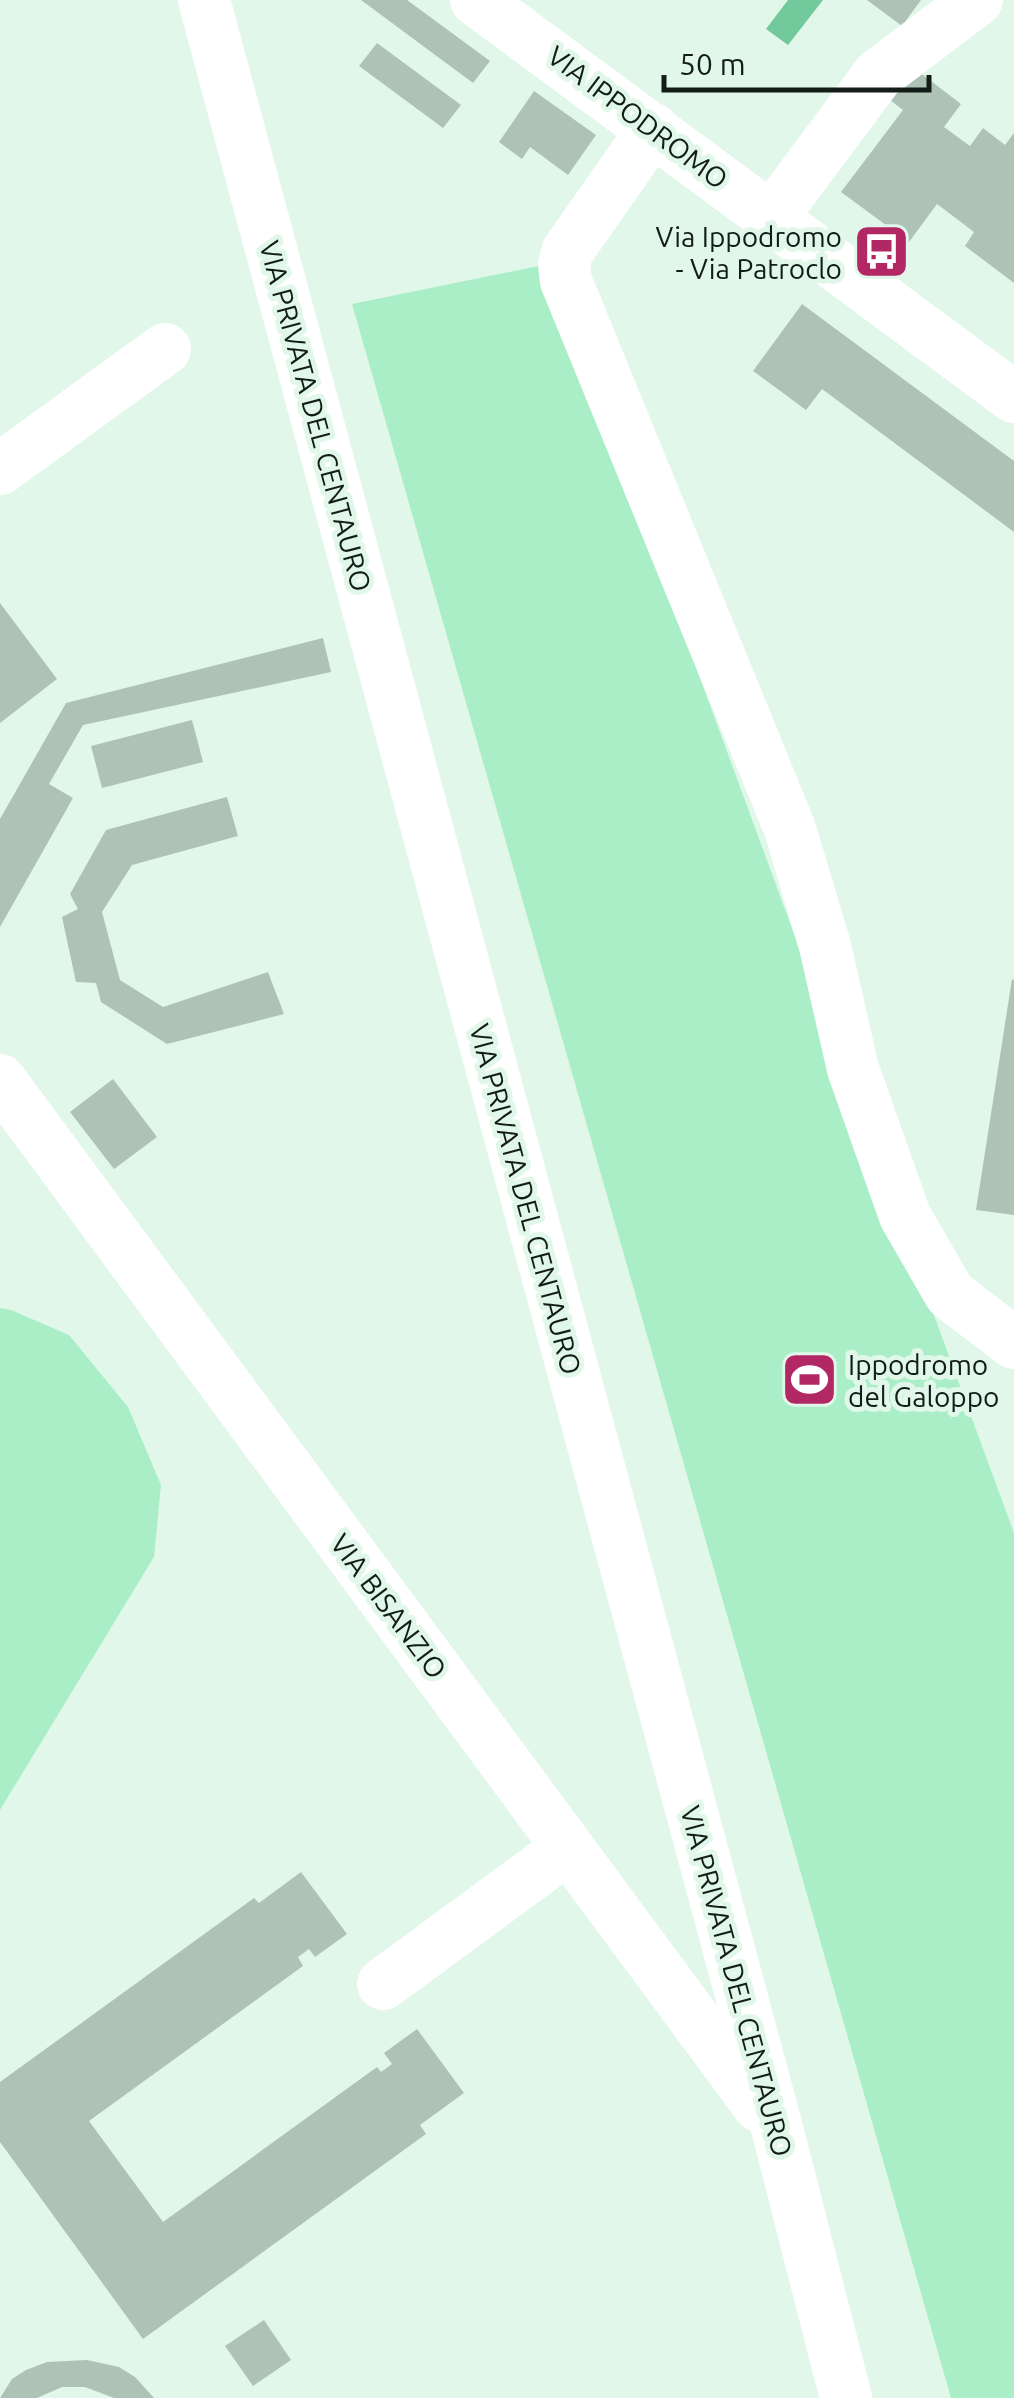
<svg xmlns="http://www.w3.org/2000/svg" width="1014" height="2398" font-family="Ubuntu,sans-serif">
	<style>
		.green { fill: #aaeec8 }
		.water { fill: #72c99c }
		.building { fill: #aec3b6 }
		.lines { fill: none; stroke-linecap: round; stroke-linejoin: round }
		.minor { stroke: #fff; stroke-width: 52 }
		.labels { text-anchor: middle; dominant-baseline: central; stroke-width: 10; stroke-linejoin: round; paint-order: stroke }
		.street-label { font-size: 28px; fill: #141c18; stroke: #e1f7ea }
		.poi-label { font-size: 28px; fill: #141c18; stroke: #e1f7ea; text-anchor: end }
	</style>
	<rect width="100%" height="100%" fill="#e1f7ea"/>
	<path class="green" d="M548,264L1014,1533V2398H951L352,304Z
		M0,1308L11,1310L69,1335L128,1407L161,1485L154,1557L0,1810Z"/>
	<path class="water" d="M788,0H823L788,45L766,29Z"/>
	<path class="building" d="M361,0H407L490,61L473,83Z
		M867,0H921L902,26Z
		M377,43L461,105L443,128L359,66Z
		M914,68L961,104L944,127L970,146L983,128L1005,145L1014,133V283L965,246L974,232L937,204L909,242L841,192L903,110L890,100Z
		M534,91L596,135L568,175L530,147L522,159L499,142Z
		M802,304L1014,461V532L822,389L806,410L753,371Z
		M0,603L57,679L0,723Z
		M323,638L331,672L83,725L49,784L73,798L0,927V819L66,703Z
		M192,720L203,762L102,788L91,746Z
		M227,797L238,836L132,865L102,912L120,980L163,1007L268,972L284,1014L167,1044L101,1002L96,983L76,982L62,917L78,909L70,894L106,830Z
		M1012,979L1014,980V1215L976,1210Z
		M113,1079L157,1137L114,1169L70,1112Z
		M301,1872L347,1934L315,1957L309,1949L298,1957L303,1966L89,2121L163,2222L377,2067L381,2072L392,2064L384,2053L417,2029L464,2093L420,2125L426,2134L143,2339L0,2142V2082L254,1898L259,1903Z
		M264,2320L291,2360L253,2386L225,2346Z
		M87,2360L119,2367L135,2377L154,2398H114L85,2387H62L37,2398H0L12,2379L26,2370L47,2362Z"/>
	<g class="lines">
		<path class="minor" d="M204,0L778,2132L846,2398
			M476,0L1014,397
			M653,129L567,252L564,265L566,281L790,829L825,946L853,1069L905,1216L950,1294L1014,1343
			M772,217L878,75L977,0
			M0,469L165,349
			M0,1080L759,2106
			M383,1984L568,1848"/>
	</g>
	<defs>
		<symbol id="bus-square" viewBox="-11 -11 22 22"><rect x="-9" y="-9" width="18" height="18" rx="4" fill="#b22864" stroke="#e1f7ea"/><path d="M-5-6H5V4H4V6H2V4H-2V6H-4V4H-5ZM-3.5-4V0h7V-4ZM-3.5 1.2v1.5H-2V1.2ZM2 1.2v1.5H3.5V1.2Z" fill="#fff"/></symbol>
		<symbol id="stadium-square" viewBox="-11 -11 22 22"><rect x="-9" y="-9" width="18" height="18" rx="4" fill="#b22864" stroke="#e1f7ea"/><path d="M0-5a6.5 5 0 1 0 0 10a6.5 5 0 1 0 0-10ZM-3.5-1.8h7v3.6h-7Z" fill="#fff"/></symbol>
	</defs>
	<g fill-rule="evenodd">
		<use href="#bus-square" x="850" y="220" width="63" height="63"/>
		<use href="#stadium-square" x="778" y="1348" width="63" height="63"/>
	</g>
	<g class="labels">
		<g class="street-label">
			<text transform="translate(638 117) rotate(37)">VIA IPPODROMO</text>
			<text transform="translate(316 416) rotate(75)">VIA PRIVATA DEL CENTAURO</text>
			<text transform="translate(526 1199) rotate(75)">VIA PRIVATA DEL CENTAURO</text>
			<text transform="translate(389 1606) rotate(53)">VIA BISANZIO</text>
			<text transform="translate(737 1981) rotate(75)">VIA PRIVATA DEL CENTAURO</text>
		</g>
		<g class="poi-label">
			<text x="842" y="236">Via Ippodromo<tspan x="842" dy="32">- Via Patroclo</tspan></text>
			<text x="848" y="1364" text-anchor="start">Ippodromo<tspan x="848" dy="32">del Galoppo</tspan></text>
		</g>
	</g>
	<path d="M664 75v15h265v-15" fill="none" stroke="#141c18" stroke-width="5"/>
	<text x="679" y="75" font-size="30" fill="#141c18" stroke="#e1f7ea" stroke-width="8" paint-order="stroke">50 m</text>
</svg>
